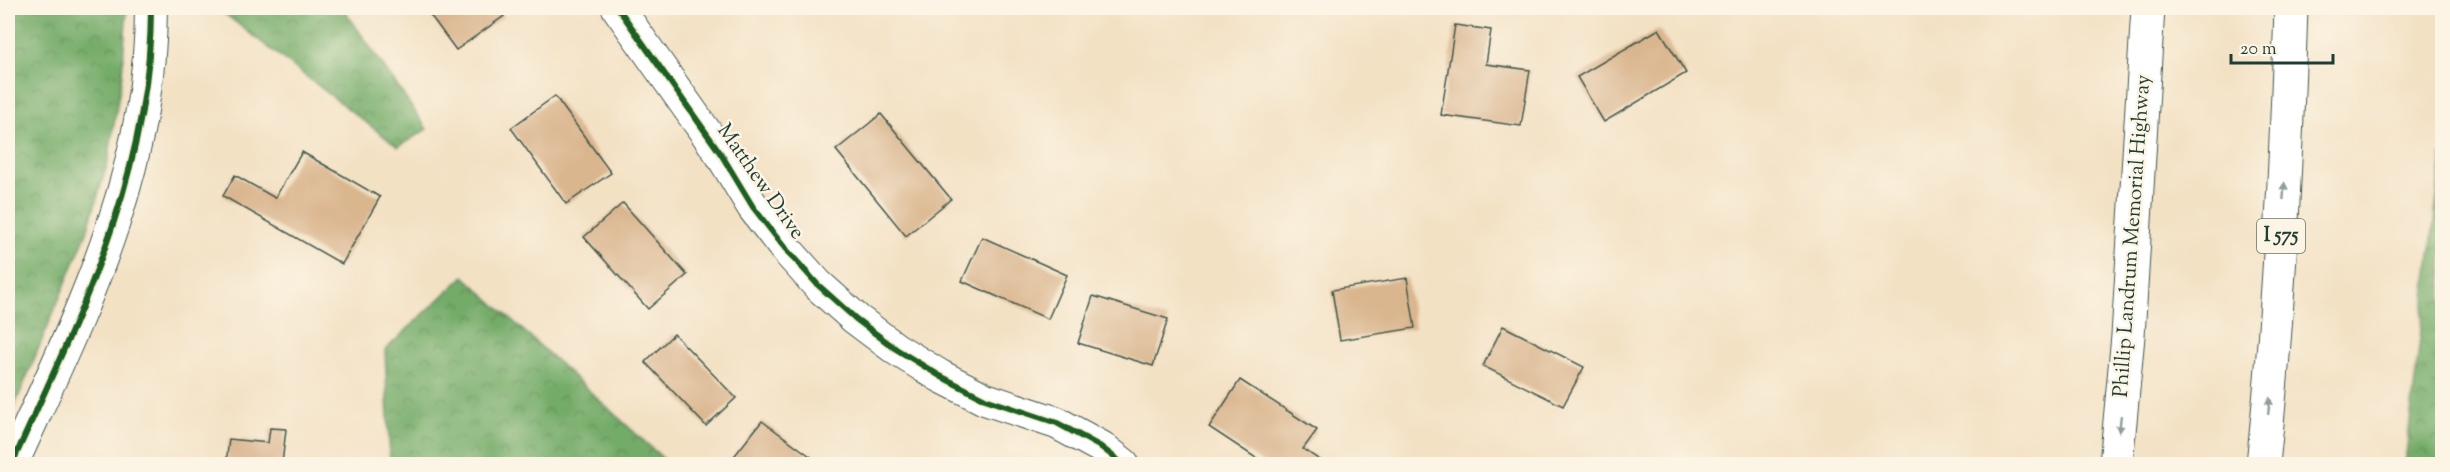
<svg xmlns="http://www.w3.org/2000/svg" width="2450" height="472" font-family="'Sorts Mill Goudy',serif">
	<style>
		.forest { fill: url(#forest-crowns); stroke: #49744e; stroke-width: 1.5 }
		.building { fill: #dab68f }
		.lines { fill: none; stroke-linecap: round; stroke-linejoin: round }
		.minor-casing { stroke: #3f564a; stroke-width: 34 }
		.motorway-casing { stroke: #3f564a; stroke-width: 35 }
		.minor { stroke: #fff; stroke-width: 32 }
		.motorway { stroke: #fff; stroke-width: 33 }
		.cycleway-casing { stroke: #fcf5e5; stroke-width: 10 }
		.cycleway { stroke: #1b5e20; stroke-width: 6 }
		.oneway { fill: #8f9e9a }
		.labels { text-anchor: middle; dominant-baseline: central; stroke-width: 5; stroke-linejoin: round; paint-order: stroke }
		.shield { fill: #fcf5e5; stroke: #617469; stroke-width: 1.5 }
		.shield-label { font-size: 20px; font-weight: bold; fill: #1f3d34 }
		.street-label { font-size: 21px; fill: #1f3d34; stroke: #fcf5e5 }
	</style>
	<defs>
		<pattern id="forest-crowns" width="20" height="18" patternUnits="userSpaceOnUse" patternTransform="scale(1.5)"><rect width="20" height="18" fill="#73ab68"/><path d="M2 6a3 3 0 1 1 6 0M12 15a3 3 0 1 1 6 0" fill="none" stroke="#5e8c56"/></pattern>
	</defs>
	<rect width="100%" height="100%" fill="#fcf5e5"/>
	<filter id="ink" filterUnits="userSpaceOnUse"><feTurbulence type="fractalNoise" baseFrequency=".0167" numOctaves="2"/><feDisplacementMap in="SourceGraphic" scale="12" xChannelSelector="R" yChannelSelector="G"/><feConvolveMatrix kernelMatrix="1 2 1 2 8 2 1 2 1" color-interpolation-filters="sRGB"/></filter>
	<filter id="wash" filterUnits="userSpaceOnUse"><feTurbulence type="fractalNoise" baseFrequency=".008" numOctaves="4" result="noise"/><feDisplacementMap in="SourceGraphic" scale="24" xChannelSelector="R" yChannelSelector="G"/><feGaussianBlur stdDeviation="1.35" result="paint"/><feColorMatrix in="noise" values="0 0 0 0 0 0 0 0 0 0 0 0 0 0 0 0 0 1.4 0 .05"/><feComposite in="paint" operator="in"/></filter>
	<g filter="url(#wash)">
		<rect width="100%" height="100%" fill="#f3e1c4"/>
		<path class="forest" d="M8,8H127L122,75L108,162L87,232L8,422Z
			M217,8H343L427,129L398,147Z
			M2442,155V464H2405Z
			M464,276L669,464H390L385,350Z"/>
		<g id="blocks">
			<path class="building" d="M425,8H498L504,16L456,50Z
				M1455,25L1491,30L1486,64L1530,70L1521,126L1441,115Z
				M1659,29L1686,73L1604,122L1577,77Z
				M555,96L611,173L566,204L511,128Z
				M881,114L951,199L906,236L836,150Z
				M302,152L380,197L342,264L223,196L235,175L275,198Z
				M623,203L687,275L648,309L584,237Z
				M982,237L1067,275L1048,319L962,281Z
				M1407,278L1415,328L1340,340L1332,290Z
				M1093,296L1168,319L1153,366L1078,343Z
				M1503,326L1584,367L1563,406L1483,366Z
				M674,334L736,398L706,426L645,362Z
				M1240,380L1317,430L1303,449L1326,464H1265L1209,427Z
				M762,421L821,464H728Z
				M270,428L286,429L282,464H226L229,439L268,443Z"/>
		</g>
	</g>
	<g filter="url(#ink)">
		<use href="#blocks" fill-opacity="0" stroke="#3f564a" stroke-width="1.5"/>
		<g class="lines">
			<defs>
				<path id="minor" d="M618,8L721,154L753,207L784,247L818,285L856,319L896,349L940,376L985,399L1057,423L1101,447L1123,464
					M12,464C79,316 151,175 151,8"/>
				<path id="motorway" d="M2116,464L2128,336L2148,8
					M2263,464C2279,312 2286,160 2291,8"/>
			</defs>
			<use href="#minor" class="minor-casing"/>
			<use href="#motorway" class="motorway-casing"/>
			<use href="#minor" class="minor"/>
			<use href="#motorway" class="motorway"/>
			<defs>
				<path id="cycleway" d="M618,8L721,154L753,207L784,247L818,285L856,319L896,349L940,376L985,399L1057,423L1101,447L1123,464
					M12,464C79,316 151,175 151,8"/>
			</defs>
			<use href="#cycleway" class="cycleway-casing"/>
			<use href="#cycleway" class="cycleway"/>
		</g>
		<defs><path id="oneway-solid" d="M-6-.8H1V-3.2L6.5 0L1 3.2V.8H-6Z" transform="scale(1.5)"/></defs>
		<g class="oneway">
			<use href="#oneway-solid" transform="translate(2284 191) rotate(-86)"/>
			<use href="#oneway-solid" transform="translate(2269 406) rotate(-84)"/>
			<use href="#oneway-solid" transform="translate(2120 424) rotate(96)"/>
		</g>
	</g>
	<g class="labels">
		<rect class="shield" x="2257" y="219" width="48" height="34" rx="4.5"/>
		<g class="shield-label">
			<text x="2281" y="236">I 575</text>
		</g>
		<g class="street-label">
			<text transform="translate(760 182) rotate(55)">Matthew Drive</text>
			<text transform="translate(2133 236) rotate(-86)">Phillip Landrum Memorial Highway</text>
		</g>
	</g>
	<rect width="2450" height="472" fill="none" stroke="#fcf5e5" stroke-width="30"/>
	<path d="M2231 54v9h102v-9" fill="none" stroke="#1f3d34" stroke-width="3"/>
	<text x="2240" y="54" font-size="18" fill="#1f3d34" stroke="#fcf5e5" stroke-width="4.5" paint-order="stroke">20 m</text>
</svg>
